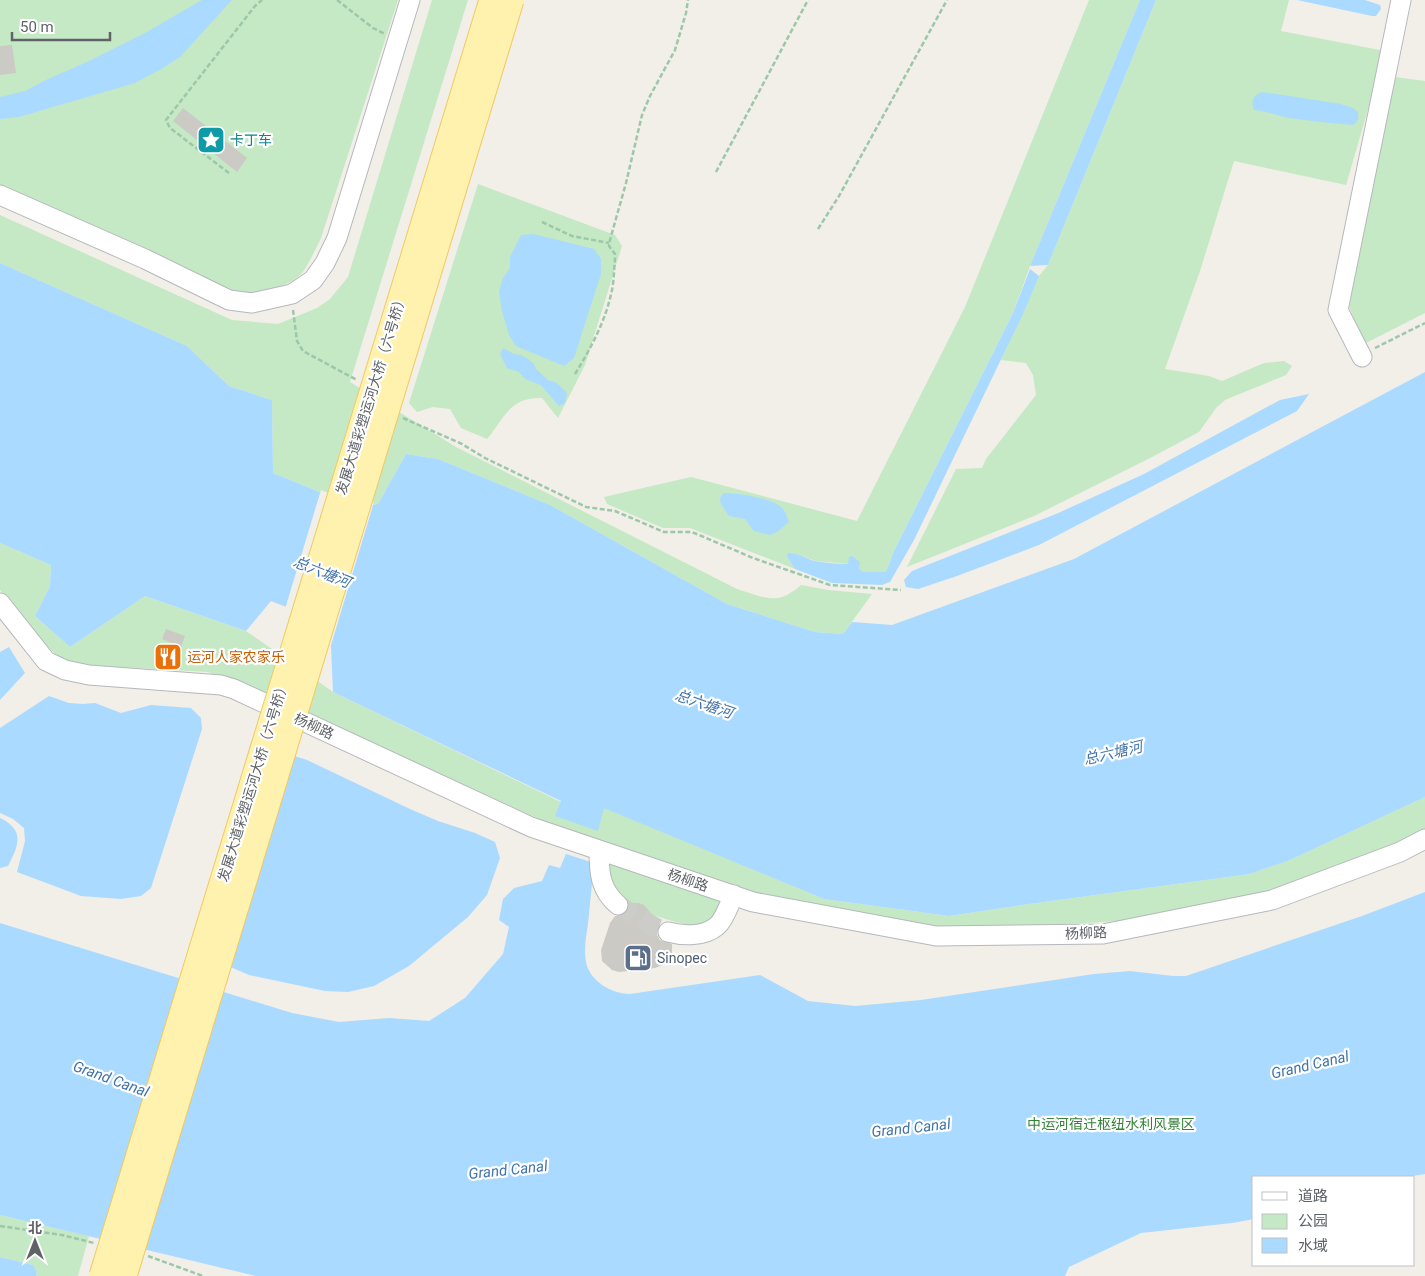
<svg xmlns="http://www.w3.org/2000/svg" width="1425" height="1276" font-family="Roboto,'Noto Sans SC',sans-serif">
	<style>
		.green { fill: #c5e8c5 }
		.water { fill: #aadaff }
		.pier { fill: #f1efe8 }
		.building { fill: #cccac5 }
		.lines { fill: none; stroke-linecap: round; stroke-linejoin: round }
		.minor-tunnel { stroke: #ccccc8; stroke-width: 19; stroke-dasharray: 19 9; stroke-linecap: butt }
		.minor-casing { stroke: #b5b8bc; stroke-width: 21 }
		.path { stroke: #9cc7a9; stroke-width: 2.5; stroke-dasharray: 5 2.5; stroke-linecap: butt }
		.minor { stroke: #fff; stroke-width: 19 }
		.major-bridge-casing { stroke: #f2c960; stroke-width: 27; stroke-linecap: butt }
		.major-bridge { stroke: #fff2af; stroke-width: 25 }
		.labels { text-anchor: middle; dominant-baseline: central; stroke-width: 4.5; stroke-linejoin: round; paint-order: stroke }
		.culture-label { font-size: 14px; fill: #0d838f; stroke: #fff; text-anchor: start }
		.street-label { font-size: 14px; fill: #5f6368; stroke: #fff }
		.food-label { font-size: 14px; fill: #c56008; stroke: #fff; text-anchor: start }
		.service-label { font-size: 14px; fill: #4e5e75; stroke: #fff; text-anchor: start }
		.park-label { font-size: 14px; fill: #348238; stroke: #fff }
		.water-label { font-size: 15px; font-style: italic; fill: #4174aa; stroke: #fff }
	</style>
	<rect width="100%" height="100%" fill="#f1efe8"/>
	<path class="green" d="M0,0H398L321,238C316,248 311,259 305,269C293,287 258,295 238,292C229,290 220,286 212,283L0,189Z
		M432,0H468L350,382L456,447L737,589C764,597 777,607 801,585L828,590L872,594L843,634L815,632L727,604L550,505L438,459L406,454L378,504L356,507L273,473L272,400L229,386L187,346L0,263V215L232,320L278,324L317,308L330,299L348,277Z
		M1089,0H1140L1030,266L1013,313L894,551L886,572H864L849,564L816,561L792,553L787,557L795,569L690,528H663L607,504L604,497L691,477L857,521L965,307Z
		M1156,0H1289L1281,31L1385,51L1346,185L1234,161L1200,271L1165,369L1209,376L1222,381L1264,363L1284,361L1292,366L1286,375L1225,400L1216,408L1199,432L1152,457L1034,516L907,567L956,469L982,468L986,459L1036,395L1033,375L1026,363L1001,360L1039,276L1048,265Z
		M1395,77L1425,81V313L1364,344L1349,306Z
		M478,184L615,235L622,246L585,365L558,418L542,398C510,397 505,417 487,439L461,428L450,409L433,407L417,412L409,403Z
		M0,543L51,565L50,586L35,616L70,647L145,596L246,631L333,692L561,802L556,816L604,807L824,899L949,916L1029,904L1250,874L1290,860L1425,797V832L1297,882L1246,899L1121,921L941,931L743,891L594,843L208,672L67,664L43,643L0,590Z
		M603,860L726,899C720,911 714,923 700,925C684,928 622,906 613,894C609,887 606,869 603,860Z
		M0,1215L89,1236L78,1276H36L37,1272L33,1265L0,1257Z"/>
	<path class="water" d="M202,0H232L180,57L163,68L135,83L19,117L0,119V97L25,91L48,79L87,62L145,33Z
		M1140,0H1156L1048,265L1030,266Z
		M1297,0H1365L1380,5L1381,9L1376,16H1372Z
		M1263,92L1341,104L1353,108L1358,112C1359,118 1358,122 1353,125C1332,123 1310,121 1289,118C1277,116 1267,111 1254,110C1250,101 1254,94 1263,92Z
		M533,234L594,249L601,259V274L574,358L564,366L516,346L509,335L502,311L499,291L503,278L510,268V257L521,235Z
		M0,263L187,346L229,386L272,400L273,473L356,507L378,504L406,454L438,459L550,505L727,604L815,632L843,634L852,622L892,625L1074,559L1425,372V797L1290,860L1250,874L1029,904L949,916L824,899L604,808L598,831L555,816L561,801L333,692L330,624L271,601L246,631L145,596L70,647L35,616L50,586L51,565L0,543Z
		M1030,269L1039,276L1023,314L914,540L890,582L882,585L832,583L795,569L787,557L788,553C796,552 807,559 815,561C826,563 838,564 848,564L849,557L852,556L860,562L859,569L864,572H886L894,551L1013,313Z
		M503,348L514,354L521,355L528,359L534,364L536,369L548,380L557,383L567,393L565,403L559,406L541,385L525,379L519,372L507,368L500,354Z
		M1309,394L1297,411L1039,545L957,576L918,589L906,587L904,580L912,571L1056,514L1144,474L1280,400Z
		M723,493C736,493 774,498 782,508C785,511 788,519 789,522L777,532L770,535L754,531L745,519L729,516L721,504L720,498Z
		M9,647L25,673L0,700V652Z
		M49,696L69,703L83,704L95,703L121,713L151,705L191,708L201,718L202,729L151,888L141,896L121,899L81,896L17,872L25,841L24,828L13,819L0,813V728Z
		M251,742L307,760L410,809L438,821L475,833L495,842L500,858L487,895L468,917L409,966L374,986L348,992L325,991L249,975L191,950Z
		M0,818C25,830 19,845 8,866L0,868Z
		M566,854L594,863C592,883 590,904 588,924C586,937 583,953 587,966C593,983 613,994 630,994L760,975L808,1001L855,1006L921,1000L1094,974L1130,971L1173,976H1186L1362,916L1425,892V1174L1406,1177H1254V1219L1232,1223L1141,1233L1069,1267L1065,1276H256L0,1215V923L292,1013L339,1022L389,1018L429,1021L465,998L503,954L509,927L499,920L503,899L514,888L542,881L549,865L560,868Z
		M0,1257L33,1265L37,1272L36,1276H0Z"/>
	<path class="pier" d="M321,490L356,504L374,502L329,652L328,625L285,609Z"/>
	<path class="building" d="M12,45L16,73L0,75V46Z
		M183,108L247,158L237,172L173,121Z
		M166,629L185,636L181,647L162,639Z
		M629,903H639L644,905L660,924L657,930V935L660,940L672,944V954L669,961L663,965L655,968L619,972L612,970L602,961L601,950L610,923L615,916H621L626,912Z"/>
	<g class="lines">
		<path class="minor-tunnel" d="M618,905L657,928L668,932"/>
		<defs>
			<path id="minor" d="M0,195L145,259L229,300L252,303L292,294L313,280L325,263L337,238L410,0
				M1362,357L1338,310L1401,0
				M0,603L46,661L65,670L89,675L221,685L234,689L531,827L753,902L936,936L1103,934L1272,900L1400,852L1425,839
				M599,850C599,872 600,890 618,905
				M668,932C683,936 704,937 717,926C725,919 729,904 734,895"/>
		</defs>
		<use href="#minor" class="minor-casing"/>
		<path class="path" d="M337,0L373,28L385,34
			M716,172L808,0
			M229,173L170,128L166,120L255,6L262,0
			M542,222L572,236L609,243
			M818,229L839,196L947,0
			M293,310L297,341L303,351L357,380
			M1375,348L1425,323
			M575,374C591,348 606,320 612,290C614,280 614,269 615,259V254L609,246L610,240L626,183L642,115L650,96L675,50L686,13L688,0
			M403,418L462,444L485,458L586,507L615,511L664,532H692L753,558L830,585L901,590
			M0,1226L62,1235L94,1243
			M148,1256L203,1276"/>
		<use href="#minor" class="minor"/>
		<defs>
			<path id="major-bridge" d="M102,1276L492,0
				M124,1276L511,0"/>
		</defs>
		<use href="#major-bridge" class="major-bridge-casing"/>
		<use href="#major-bridge" class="major-bridge"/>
	</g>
	<defs>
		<symbol id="sight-square" viewBox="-11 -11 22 22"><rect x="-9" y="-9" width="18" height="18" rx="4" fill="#0f9aa8" stroke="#fff"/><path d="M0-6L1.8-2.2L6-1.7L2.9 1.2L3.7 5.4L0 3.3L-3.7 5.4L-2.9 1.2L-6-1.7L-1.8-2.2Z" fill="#fff"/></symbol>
		<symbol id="restaurant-square" viewBox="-11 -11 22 22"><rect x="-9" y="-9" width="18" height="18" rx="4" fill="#e8710a" stroke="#fff"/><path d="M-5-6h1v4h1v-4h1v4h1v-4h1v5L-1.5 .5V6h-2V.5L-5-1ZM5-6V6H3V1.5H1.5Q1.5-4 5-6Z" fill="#fff"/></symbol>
		<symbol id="fuel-square" viewBox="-11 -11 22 22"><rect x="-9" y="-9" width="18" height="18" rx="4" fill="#5c6f8a" stroke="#fff"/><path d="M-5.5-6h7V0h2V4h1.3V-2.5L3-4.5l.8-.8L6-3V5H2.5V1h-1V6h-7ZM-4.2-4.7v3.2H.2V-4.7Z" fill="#fff"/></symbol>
	</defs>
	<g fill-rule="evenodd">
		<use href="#sight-square" x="195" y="124" width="32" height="32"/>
		<use href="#restaurant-square" x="152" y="641" width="32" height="32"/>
		<use href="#fuel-square" x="622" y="942" width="32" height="32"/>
	</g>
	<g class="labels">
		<g class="culture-label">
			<text x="230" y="140">卡丁车</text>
		</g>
		<g class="street-label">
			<text transform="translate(371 394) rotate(-73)">发展大道彩塑运河大桥（六号桥）</text>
			<text transform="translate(314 726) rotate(25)">杨柳路</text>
			<text transform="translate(253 781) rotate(-73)">发展大道彩塑运河大桥（六号桥）</text>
			<text transform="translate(688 880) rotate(19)">杨柳路</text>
			<text transform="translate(1086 933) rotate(-3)">杨柳路</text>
		</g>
		<g class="food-label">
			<text x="187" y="657">运河人家农家乐</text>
		</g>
		<g class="service-label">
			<text x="657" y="958">Sinopec</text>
		</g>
		<g class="park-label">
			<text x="1111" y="1124">中运河宿迁枢纽水利风景区</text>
		</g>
		<g class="water-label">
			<text transform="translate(322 572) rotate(22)">总六塘河</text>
			<text transform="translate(704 704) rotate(19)">总六塘河</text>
			<text transform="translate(1113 753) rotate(-13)">总六塘河</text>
			<text transform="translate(1310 1065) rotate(-13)">Grand Canal</text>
			<text transform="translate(111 1079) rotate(20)">Grand Canal</text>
			<text transform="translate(911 1128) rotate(-6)">Grand Canal</text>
			<text transform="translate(508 1170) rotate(-6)">Grand Canal</text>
		</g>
	</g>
	<rect x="1252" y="1176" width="162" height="90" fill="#ffffff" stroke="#bfc1c3"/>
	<rect x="1262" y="1192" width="25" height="8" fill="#ffffff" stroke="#bfc1c3"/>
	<text x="1298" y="1201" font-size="15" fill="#5f6368">道路</text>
	<rect x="1262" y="1214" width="25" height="15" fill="#c5e8c5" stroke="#bfc1c3"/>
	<text x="1298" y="1226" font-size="15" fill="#5f6368">公园</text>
	<rect x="1262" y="1238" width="25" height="15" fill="#aadaff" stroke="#bfc1c3"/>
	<text x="1298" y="1251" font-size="15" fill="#5f6368">水域</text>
	<g transform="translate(35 1241)" stroke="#ffffff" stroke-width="4" paint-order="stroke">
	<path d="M0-4L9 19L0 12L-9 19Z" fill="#5f6368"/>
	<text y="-8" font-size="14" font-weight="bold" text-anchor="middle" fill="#5f6368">北</text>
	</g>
	<path d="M12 32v8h98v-8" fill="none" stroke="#5f6368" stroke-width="2.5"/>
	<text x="20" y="32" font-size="15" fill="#5f6368" stroke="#ffffff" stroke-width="4" paint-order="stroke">50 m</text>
</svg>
